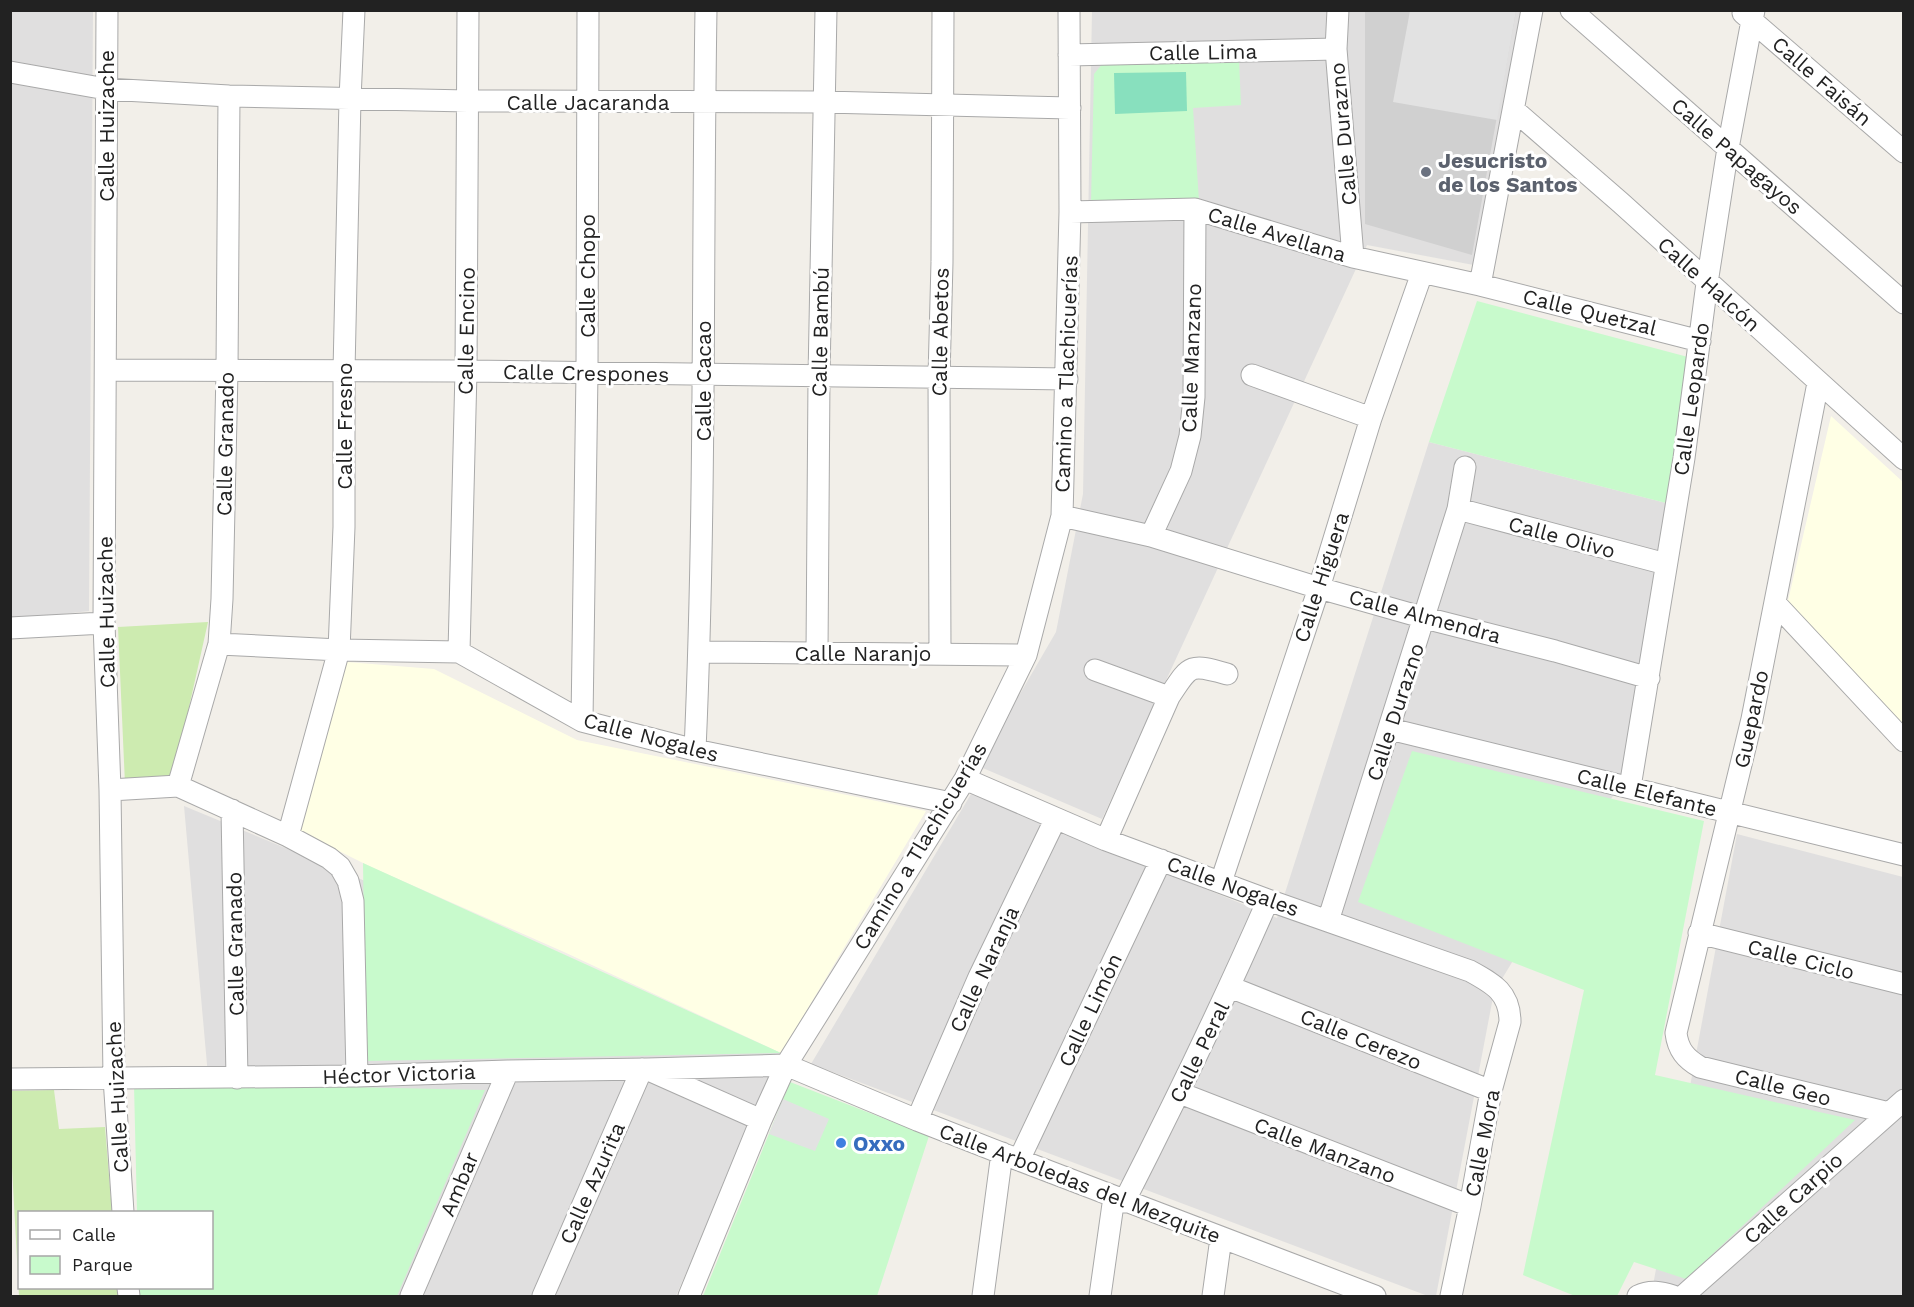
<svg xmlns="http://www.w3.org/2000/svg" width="1914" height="1307" font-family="'Work Sans',sans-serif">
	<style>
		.residential { fill: #e0dfdf }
		.education { fill: #ffffe5 }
		.religious { fill: #d0d0d0 }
		.grass { fill: #cdebb0 }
		.park { fill: #c8facc }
		.pitch { fill: #88e0be }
		.parking { fill: #e2e2e2 }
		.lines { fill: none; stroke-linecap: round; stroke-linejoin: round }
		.minor-casing { stroke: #a9a9a9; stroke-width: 23 }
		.minor { stroke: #fff; stroke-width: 21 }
		.worship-dot { fill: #6b7280; stroke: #fff; stroke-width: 2 }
		.shop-dot { fill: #3f7fe0; stroke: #fff; stroke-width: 2 }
		.labels { text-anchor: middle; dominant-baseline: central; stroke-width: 6; stroke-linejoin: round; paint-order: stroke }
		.street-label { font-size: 21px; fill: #222; stroke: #fff }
		.worship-label { font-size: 21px; font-weight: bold; fill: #5b616d; stroke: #fff; text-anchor: start }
		.shop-label { font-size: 21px; font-weight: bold; fill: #366cbe; stroke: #fff; text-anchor: start }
	</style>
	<rect width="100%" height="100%" fill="#f2efe9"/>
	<path class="residential" d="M10,11H93L89,611L11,620Z
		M1092,11H1530L1479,266L1367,245L1102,819L978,766L1056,632L1083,494Z
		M1429,442L1666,503L1628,771L1494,992L1436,1296H1428L811,1064L971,794L1277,918Z
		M184,806L781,1053L676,1296H204L212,1288L213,1132Z
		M1737,834L1903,877V1296H1651Z"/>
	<path class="education" d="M1831,416L1903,482V731L1787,605Z
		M347,662L434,669L577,740L926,811L781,1053L564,952L371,867L299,831Z"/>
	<path class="religious" d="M1365,11H1516L1472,255L1365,224Z"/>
	<path class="grass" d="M208,622L173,779L125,784L118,627Z
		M54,1090L59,1129L105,1127L112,1212H20V1288H119L120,1296H19L11,1149L10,1091Z"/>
	<path class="park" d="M1239,60L1241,105L1193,108L1199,201H1091L1094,74L1103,63Z
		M1477,301L1688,357L1666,503L1429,442Z
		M1412,751L1704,821L1655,1075L1855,1120L1686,1279L1634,1262L1617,1296H1575L1523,1275L1584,990L1358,902Z
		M363,863L781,1053L366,1061Z
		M790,1082L929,1136L877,1296H703Z
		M207,1084L485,1090L397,1296H139L138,1288H212V1212H137L134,1085Z"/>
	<path class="pitch" d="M1186,72L1187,111L1115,114L1114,73Z"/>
	<path class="parking" d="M1410,11H1516L1497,120L1393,102Z
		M783,1099L829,1119L815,1151L769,1134Z"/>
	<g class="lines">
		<defs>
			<path id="minor" d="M107,10L104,623L110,790L114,1078L123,1212
				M1338,10L1336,49L1353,257
				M1571,10L1904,303
				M1743,13L1904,152
				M1069,55L1336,49
				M10,72L106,89L229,96L468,101L824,102L1070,108
				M1514,110L1621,203L1904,459
				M1070,212L1195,209L1353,257L1480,285L1700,341
				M1480,285L1532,10
				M106,370L466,371L1067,379
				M1252,375L1371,418
				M1818,383L1752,719L1676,1033C1678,1050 1686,1059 1700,1067L1889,1113
				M1458,509L1666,564
				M1062,516L1151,536L1319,588L1425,618L1555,651L1649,678
				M1151,536L1181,471L1190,436L1194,397L1195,209
				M1775,603L1904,741
				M10,628L104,623
				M219,644L339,650L459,652L582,721L695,750L951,803
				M459,652L466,371L468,10
				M699,652L1026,655
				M817,653L819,377L826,10
				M940,653L939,377L942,262L943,10
				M1095,670L1169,697
				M582,721L587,372L588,10
				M1390,729L1904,855
				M695,750C706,504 702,257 706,10
				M965,779L1106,840L1268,900L1470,971C1494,984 1510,993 1510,1022L1491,1091L1470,1206L1451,1296
				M178,786L219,644L222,599L227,371L229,96
				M1630,787L1684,458L1707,283L1728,148L1754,10
				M110,790L178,786L288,836L329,858L340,867L348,881L353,901L357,1076
				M232,810L237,1078
				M288,836L339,650L344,527V371L350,99L354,10
				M1106,840L1169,697C1190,665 1189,663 1227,674
				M1221,882L1319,588L1371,418L1422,273
				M1328,921L1458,509L1465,467
				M1699,933L1904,984
				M1230,987L1491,1091
				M653,1072L761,1120
				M10,1079L357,1076L508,1071L647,1069L786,1065L917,1120L1019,1160L1375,1296
				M1180,1093L1470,1206
				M917,1120L979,977L1055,820
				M1019,1160L1161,860
				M1124,1202C1175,1102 1223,1003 1268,900
				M128,1288L129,1296
				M411,1296L508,1071
				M543,1296L642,1069
				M689,1296L761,1120L786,1065L965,779L1026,655L1062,516L1070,212L1069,10
				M983,1296L1002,1153
				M1100,1296L1114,1197
				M1213,1296L1221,1238
				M1638,1296C1650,1290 1661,1292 1673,1296
				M1683,1296L1904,1100"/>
		</defs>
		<use href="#minor" class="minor-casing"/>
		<use href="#minor" class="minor"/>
	</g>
	<circle class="worship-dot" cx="1426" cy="172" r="6"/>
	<circle class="shop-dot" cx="841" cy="1143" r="6"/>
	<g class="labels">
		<g class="street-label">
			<text transform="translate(1203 52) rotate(-1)">Calle Lima</text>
			<text transform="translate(1822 81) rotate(41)">Calle Faisán</text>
			<text x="588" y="102">Calle Jacaranda</text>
			<text transform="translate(106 126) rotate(-90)">Calle Huizache</text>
			<text transform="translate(1343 134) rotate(-95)">Calle Durazno</text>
			<text transform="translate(1737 156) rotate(41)">Calle Papagayos</text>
			<text transform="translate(1277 234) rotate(17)">Calle Avellana</text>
			<text transform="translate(587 276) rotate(-90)">Calle Chopo</text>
			<text transform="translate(1709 284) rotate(42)">Calle Halcón</text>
			<text transform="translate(1590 312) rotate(14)">Calle Quetzal</text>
			<text transform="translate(466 331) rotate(-89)">Calle Encino</text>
			<text transform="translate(820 332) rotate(-89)">Calle Bambú</text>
			<text transform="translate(940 332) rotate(-89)">Calle Abetos</text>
			<text transform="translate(1191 358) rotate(-88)">Calle Manzano</text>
			<text transform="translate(586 373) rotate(1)">Calle Crespones</text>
			<text transform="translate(1066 374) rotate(-88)">Camino a Tlachicuerías</text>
			<text transform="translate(703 381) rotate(-90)">Calle Cacao</text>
			<text transform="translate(1691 399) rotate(-82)">Calle Leopardo</text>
			<text transform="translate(344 426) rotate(-90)">Calle Fresno</text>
			<text transform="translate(225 444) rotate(-89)">Calle Granado</text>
			<text transform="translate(1562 537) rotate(15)">Calle Olivo</text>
			<text transform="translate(1321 577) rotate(-72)">Calle Higuera</text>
			<text transform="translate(106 612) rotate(-91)">Calle Huizache</text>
			<text transform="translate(1425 616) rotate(15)">Calle Almendra</text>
			<text x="863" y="653">Calle Naranjo</text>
			<text transform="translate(1395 712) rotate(-72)">Calle Durazno</text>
			<text transform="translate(1751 719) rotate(-78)">Guepardo</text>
			<text transform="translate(651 737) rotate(15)">Calle Nogales</text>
			<text transform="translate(1647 792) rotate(14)">Calle Elefante</text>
			<text transform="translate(920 846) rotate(-59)">Camino a Tlachicuerías</text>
			<text transform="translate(1233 886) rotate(20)">Calle Nogales</text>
			<text transform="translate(235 944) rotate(-91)">Calle Granado</text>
			<text transform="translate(1801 959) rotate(14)">Calle Ciclo</text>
			<text transform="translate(984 969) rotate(-65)">Calle Naranja</text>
			<text transform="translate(1090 1010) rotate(-65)">Calle Limón</text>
			<text transform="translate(1361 1039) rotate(22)">Calle Cerezo</text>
			<text transform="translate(1199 1052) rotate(-64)">Calle Peral</text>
			<text transform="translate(399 1074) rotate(-2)">Héctor Victoria</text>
			<text transform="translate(1783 1087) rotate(14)">Calle Geo</text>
			<text transform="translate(117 1097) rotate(-93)">Calle Huizache</text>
			<text transform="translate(1482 1143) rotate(-79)">Calle Mora</text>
			<text transform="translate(1325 1150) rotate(21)">Calle Manzano</text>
			<text transform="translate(592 1183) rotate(-66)">Calle Azurita</text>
			<text transform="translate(1080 1183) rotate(21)">Calle Arboledas del Mezquite</text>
			<text transform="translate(459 1184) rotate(-67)">Ambar</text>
			<text transform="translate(1793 1198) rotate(-42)">Calle Carpio</text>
		</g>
		<g class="worship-label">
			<text x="1438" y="160">Jesucristo<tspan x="1438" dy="24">de los Santos</tspan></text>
		</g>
		<g class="shop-label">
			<text x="853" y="1143">Oxxo</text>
		</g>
	</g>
	<rect width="1914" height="1307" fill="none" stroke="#222222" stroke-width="24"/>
	<rect x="18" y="1211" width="195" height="78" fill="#ffffff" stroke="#a7a7a7" stroke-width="1.5"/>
	<rect x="30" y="1230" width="30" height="9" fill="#ffffff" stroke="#a7a7a7" stroke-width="1.5"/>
	<text x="72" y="1241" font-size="18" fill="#222222">Calle</text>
	<rect x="30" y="1256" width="30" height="18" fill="#c8facc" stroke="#a7a7a7" stroke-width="1.5"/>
	<text x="72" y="1271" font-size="18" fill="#222222">Parque</text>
</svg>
